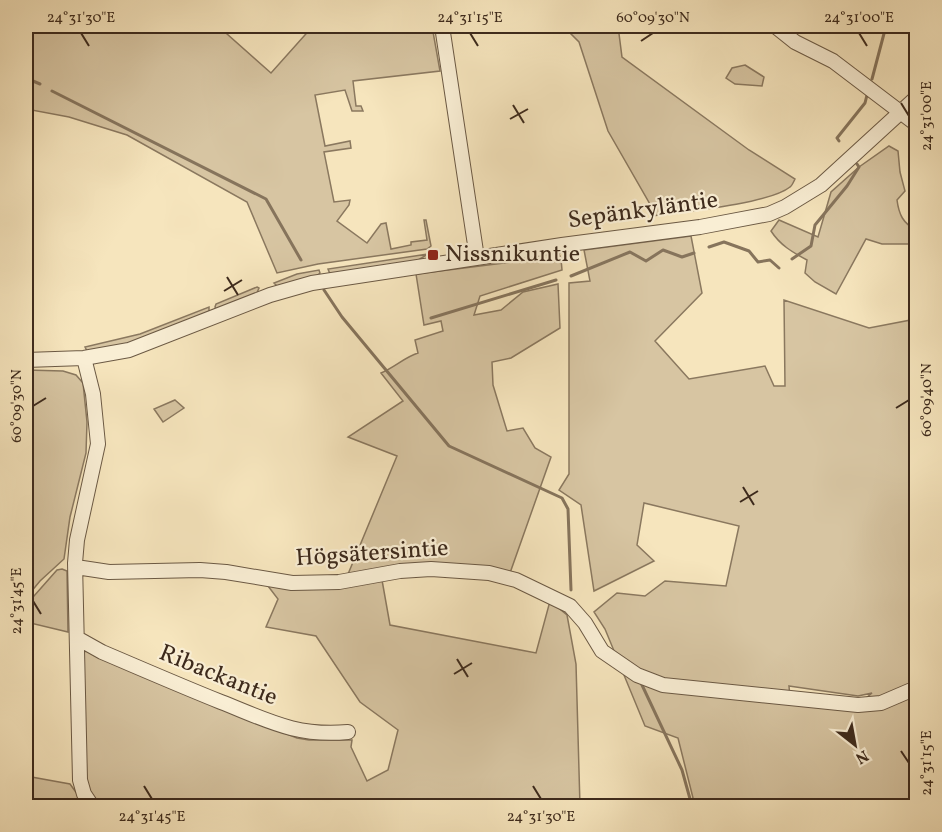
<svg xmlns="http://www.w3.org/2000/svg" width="942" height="832" font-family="Vollkorn,serif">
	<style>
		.green { fill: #d7c5a2; stroke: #8a785f; stroke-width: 1.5; fill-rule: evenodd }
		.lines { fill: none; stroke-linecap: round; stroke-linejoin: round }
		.stream { stroke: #86745c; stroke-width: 3 }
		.minor-casing { stroke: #6b5944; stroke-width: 16 }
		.minor { stroke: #f9eed4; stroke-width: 14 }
		.ticks { fill: none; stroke: #3d2a1c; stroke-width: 2 }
		.poi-dot { fill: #8f2418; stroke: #f9eed4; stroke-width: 2 }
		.labels { text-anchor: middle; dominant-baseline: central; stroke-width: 4.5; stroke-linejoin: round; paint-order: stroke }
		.street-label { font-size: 24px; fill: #3d2a1c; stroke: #f9eed4 }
		.poi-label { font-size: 24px; fill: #3d2a1c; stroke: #f9eed4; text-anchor: start }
		.neatline { fill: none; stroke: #3d2a1c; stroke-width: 2 }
		.ticks-label { font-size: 15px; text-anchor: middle; fill: #3d2a1c }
	</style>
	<rect width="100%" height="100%" fill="#f6e5bd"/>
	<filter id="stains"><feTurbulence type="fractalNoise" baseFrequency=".00333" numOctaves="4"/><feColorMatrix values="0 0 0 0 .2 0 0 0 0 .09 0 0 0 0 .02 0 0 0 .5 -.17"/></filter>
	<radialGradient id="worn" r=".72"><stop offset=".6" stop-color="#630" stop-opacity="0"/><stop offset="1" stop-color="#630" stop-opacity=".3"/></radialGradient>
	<path class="green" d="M26,26H218L271,73L313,26H432L440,71L353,81L356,106H361L363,111H352L345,90L315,95L325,146L350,141L351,148L324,152L334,202L350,200L349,205L337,221L367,243L381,224L386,223L391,249L411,245V242L427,240L424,220H426L431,246L427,249L318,264L277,273L247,202L127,135L69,117L26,109Z
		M563,26H618L622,57L749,150L795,179C794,181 792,186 790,187C769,204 681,212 651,216V206L608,131L579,42Z
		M745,65L764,77L762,86L735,84L726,78L732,68Z
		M889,146L898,151L900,172L905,191L897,200C899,215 903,223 916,230V238L911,244H882L866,239L836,294L815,282L805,273L807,260C792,252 780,245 771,231L779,220L818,237L831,192L859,167Z
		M691,236L702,293L655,341L689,379L765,366L774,386H785L784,300L869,328L916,319V806H695L678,738L645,726L605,629L594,612L617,593L645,596L665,581L726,586L739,526L644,503L637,545L654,561L594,591L581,505L559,490L569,474V283L590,281L584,250ZM789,686L858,696L872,693L858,705L790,698Z
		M558,251L561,259L562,270L480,296L474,315L501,310L523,292L558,284L560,328L511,358L492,362L493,385L507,431L523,428L535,448L551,457L510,573L346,579L397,456L348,437L403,401L381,373C395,367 405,357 418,353L415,340L443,331L441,321L424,325L416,274L529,260L545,254Z
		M428,254L415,262L330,274L328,269Z
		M319,270L320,273L315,278L277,286L274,283L297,274Z
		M257,287L259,288L256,295L216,309L215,307L216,304Z
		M209,307V312L127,345L87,351L85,347L140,334Z
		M26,370L63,371L76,375L83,383L87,422L86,453L70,517L64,559L40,581L26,598Z
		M175,400L184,408L163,422L154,409Z
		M62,569L67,571L68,632L26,622V605L57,570Z
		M382,580L390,625L536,653L550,601L567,615L576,664L580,806H102L90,792L85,775L84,652L90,649L192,697L297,738L309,740H352L351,747L367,781L388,770L398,730L360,702L316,636L266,627L278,599L268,586L304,587Z
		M26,776L70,784L86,806H26Z"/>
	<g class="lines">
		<path class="stream" d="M26,78L40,84
			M872,79L886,26
			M52,91L266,199L301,260
			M839,141L837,138L865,103L867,95
			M709,247L724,242L749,251L758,262L770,260L779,268
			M792,259L811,246L815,225L847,186L859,167L857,164
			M571,276L630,252L646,261L663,250L682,257L694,253
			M324,290L342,317L449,446L562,498L568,509L571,590
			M431,318L556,280
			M642,685L682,770L692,806"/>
		<defs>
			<path id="minor" d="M442,26L477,258
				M775,26L795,42L833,61L916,124
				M84,358L93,394L98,444L77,540L75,563L80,780L84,794L92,806
				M26,360L84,358L129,350L270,295L312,283L562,245L700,227L769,214L785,207L821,185L916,98
				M76,567L109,572L200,570L226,572L292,583L339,582L400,571L431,569L489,573L516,580L570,606L585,623L602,651L637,675L663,685L858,705L881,703L916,688
				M77,638L102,652C142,669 181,686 221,702C267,720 296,737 348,732"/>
		</defs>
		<use href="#minor" class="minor-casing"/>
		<use href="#minor" class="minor"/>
	</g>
	<path class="ticks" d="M81,33L89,46M470,33L478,46M859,33L867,46M641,41L653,33M901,103L909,116M513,105L524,123M510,119L528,109M227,277L238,295M224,291L242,280M33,406L46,398M896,408L909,400M743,487L754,505M740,502L758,491M33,601L41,614M457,659L468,677M454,674L472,663M901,751L909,763M144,786L152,799M533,786L541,799"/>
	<rect class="poi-dot" x="427" y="249" width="12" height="12" rx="3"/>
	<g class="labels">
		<g class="street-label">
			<text transform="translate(643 211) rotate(-8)">Sepänkyläntie</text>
			<text transform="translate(372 554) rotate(-4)">Högsätersintie</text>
			<text transform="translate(218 676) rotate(22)">Ribackantie</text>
		</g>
		<g class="poi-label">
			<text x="445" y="255">Nissnikuntie</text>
		</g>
	</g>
	<rect width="942" height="832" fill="none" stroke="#f6e5bd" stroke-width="66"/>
	<g transform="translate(855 745) rotate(149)" stroke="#f9eed4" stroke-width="4.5" paint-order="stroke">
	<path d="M0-4.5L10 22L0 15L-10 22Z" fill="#3d2a1c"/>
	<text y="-9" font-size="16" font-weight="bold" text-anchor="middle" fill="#3d2a1c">N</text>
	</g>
	<rect x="33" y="33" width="876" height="766" class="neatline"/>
	<g class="ticks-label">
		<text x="81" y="22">24°31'30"E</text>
		<text x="470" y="22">24°31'15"E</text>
		<text x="653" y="22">60°09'30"N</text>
		<text x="859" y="22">24°31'00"E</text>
		<text transform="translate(926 116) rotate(-90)" y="5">24°31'00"E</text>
		<text transform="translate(926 400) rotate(-90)" y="5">60°09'40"N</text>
		<text transform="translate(16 406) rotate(-90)" y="5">60°09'30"N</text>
		<text transform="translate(16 601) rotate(-90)" y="5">24°31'45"E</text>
		<text transform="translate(926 763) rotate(-90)" y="5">24°31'15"E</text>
		<text x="152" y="821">24°31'45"E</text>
		<text x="541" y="821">24°31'30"E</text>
	</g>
	<rect width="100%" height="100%" filter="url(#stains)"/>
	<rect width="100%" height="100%" fill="url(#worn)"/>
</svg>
